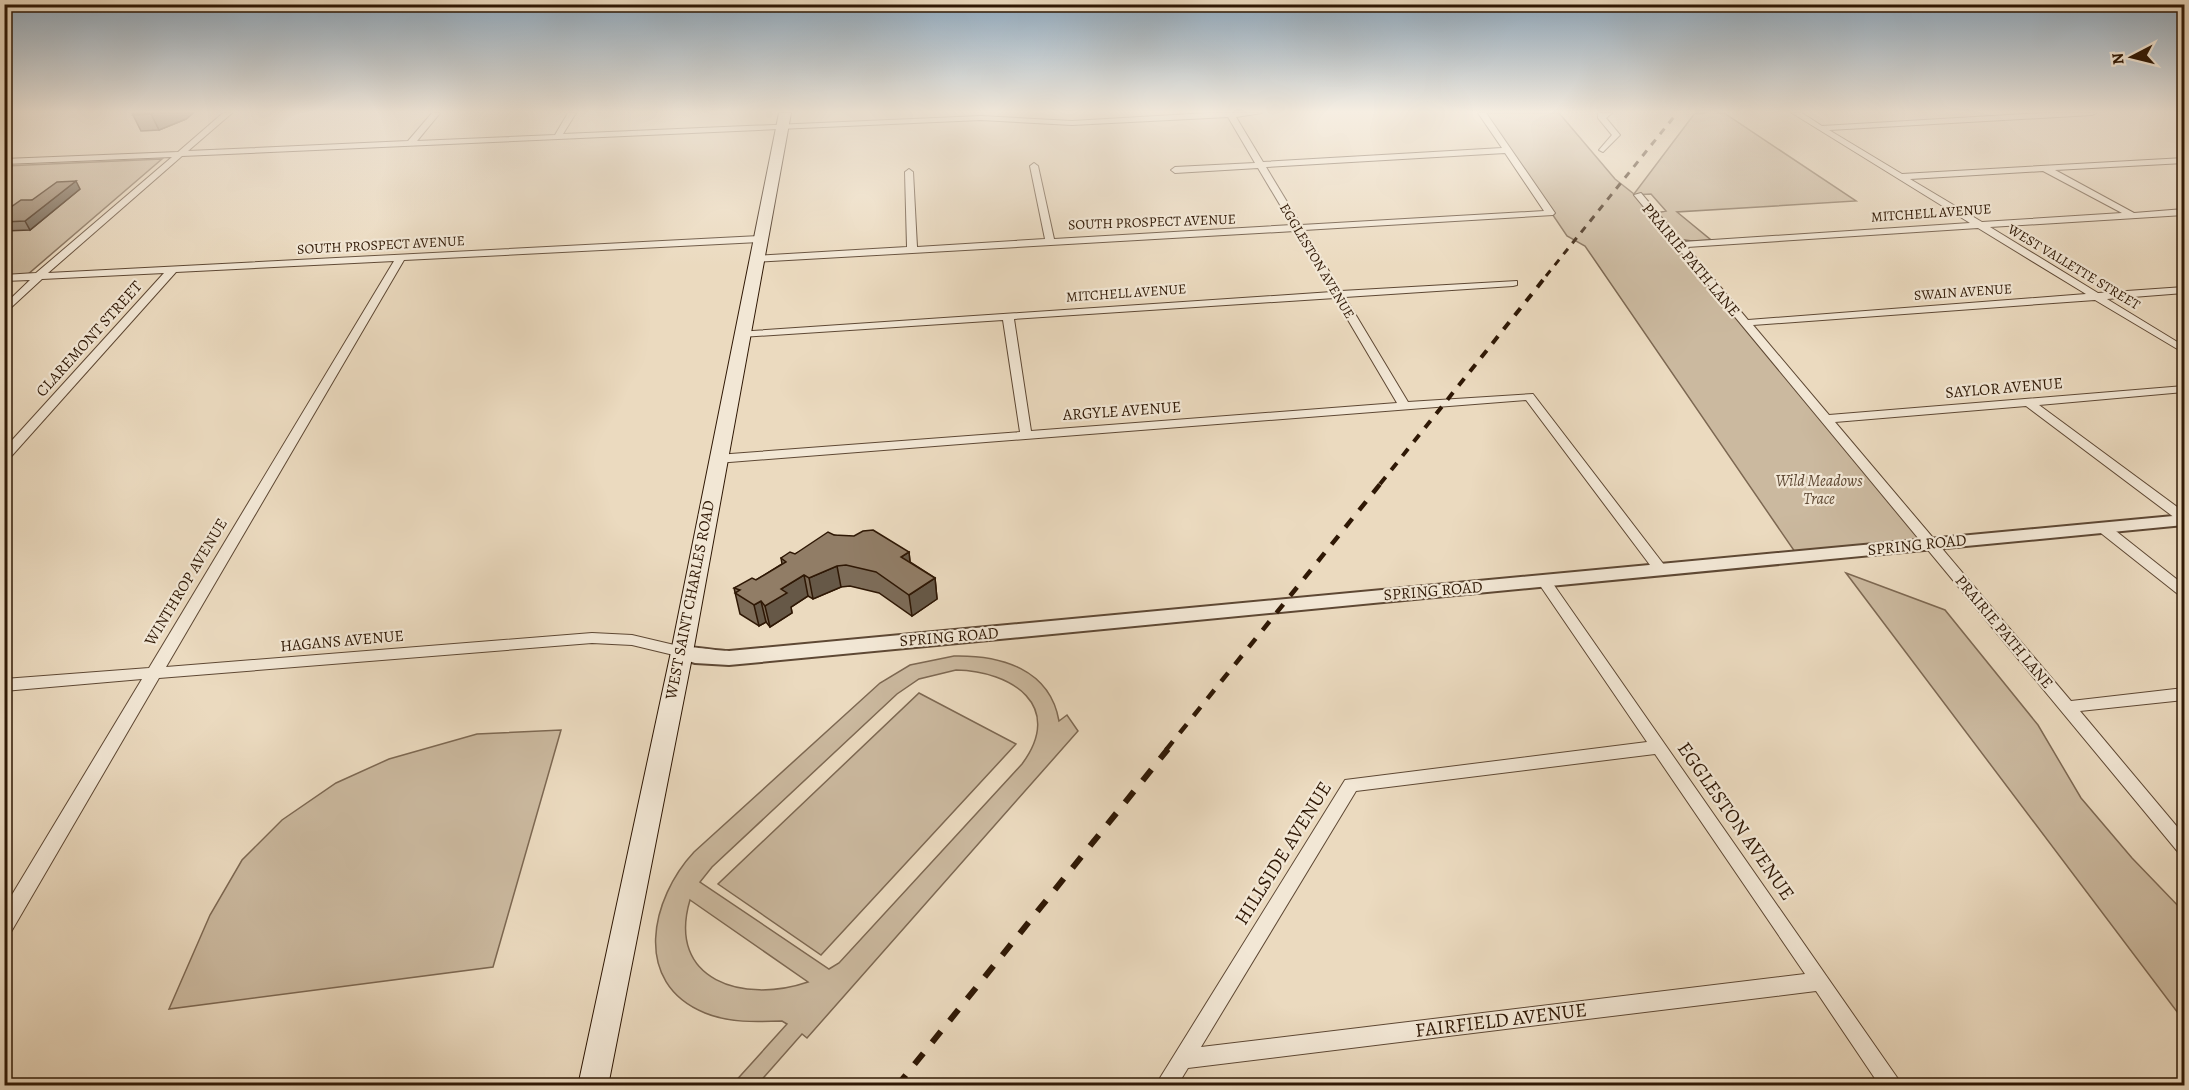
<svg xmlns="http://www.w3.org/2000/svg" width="2189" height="1090" font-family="Alegreya,serif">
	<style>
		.green { fill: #cbb99f; stroke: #7d6852; stroke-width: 1.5; fill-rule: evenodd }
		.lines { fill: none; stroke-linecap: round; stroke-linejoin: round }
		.minor-casing { stroke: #5e4834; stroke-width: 2 }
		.tertiary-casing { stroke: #5e4834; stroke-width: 4 }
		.secondary-casing { stroke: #2f1805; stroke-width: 2 }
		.minor { fill: #f2e7d5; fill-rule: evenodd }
		.tertiary { fill: #f2e7d5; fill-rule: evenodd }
		.secondary { fill: #f2e7d5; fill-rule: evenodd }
		.rail-far3 { stroke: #2f1805; stroke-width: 3; stroke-dasharray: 7 7; stroke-linecap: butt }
		.rail-far2 { stroke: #2f1805; stroke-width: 4; stroke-dasharray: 9 9; stroke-linecap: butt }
		.rail-far1 { stroke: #2f1805; stroke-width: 4.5; stroke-dasharray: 11 11; stroke-linecap: butt }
		.rail { stroke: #2f1805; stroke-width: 6; stroke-dasharray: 14 14; stroke-linecap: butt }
		.wall { fill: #7d6c58; stroke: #2f1805; stroke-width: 1.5 }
		.shaded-wall { fill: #665847; stroke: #2f1805; stroke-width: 1.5 }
		.building { fill: #917d66; stroke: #2f1805; stroke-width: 1.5 }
		.labels { text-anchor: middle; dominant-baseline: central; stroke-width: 4.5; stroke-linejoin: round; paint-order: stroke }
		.far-street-label { font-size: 14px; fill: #2f1805; stroke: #f2e7d5 }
		.street-label { font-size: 16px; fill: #2f1805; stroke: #f2e7d5 }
		.park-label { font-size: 16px; font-style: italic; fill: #5e4833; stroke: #f2e7d5 }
		.near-street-label { font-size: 20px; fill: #2f1805; stroke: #f2e7d5 }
	</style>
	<rect width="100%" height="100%" fill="#ebdabf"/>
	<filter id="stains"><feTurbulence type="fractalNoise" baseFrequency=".00333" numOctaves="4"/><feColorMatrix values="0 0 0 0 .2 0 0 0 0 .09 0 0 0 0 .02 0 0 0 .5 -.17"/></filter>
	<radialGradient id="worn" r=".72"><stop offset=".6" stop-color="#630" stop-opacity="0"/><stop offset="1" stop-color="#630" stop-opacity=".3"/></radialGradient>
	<path class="green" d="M1484,113H1559L1615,179L1634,194L1695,113H1724L1856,201L1677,212L1711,240C1675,243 1678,240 1656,213L1666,211L1651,194L1634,195L1683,246L1935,540L1795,552L1585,246L1567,236Z
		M162,159L27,275L5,276V166Z
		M1846,573L1945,610L2038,725L2081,798L2132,858L2184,912V1021Z
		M954,656C1001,655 1050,669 1059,721L1067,715L1078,731L807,1038L802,1034L757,1085H732L787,1024L782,1021C756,1022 729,1023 705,1013C631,983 651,898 694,852L880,683L910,665ZM956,670C1012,671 1065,706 1022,764L839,963L829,969L700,882L712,867L897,694L919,679ZM690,900L808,982C744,1004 666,981 690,900Z
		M919,693L1016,744L821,955L718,884Z
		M561,730L493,967L169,1009L210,915L242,860L282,820L336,783L389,759L477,734Z"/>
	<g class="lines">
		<defs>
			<path id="minor" d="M4,113H12L4,118Z
				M223,113H232L188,151L408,141L432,113H440L417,141L555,135L568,113H576L563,134L981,116L1072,121L1208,113H1262L1236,117L1263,162L1502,148L1478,113H1486L1555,213L1553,215L1304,230L1341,291L1517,281V285L1513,286L1345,297L1408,402L1533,394L1668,570L1666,573H1656L1526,400L717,463L711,459L717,455L1020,432L1003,320L741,337L736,334L737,332L1332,292L1295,231L755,262L750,259L755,256L907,247L905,172L909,169L913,172L917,247L1045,239L1030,166L1034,163L1038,166L1054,239L1292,225L1258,168L1175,173L1171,170L1175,167L1255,163L1228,117L1072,125L981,120L182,156L48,273L759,236L764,239L759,242L404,260L166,667L592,633L632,635L687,648L689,652L687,656L682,657L632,645L592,643L159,678L11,932L4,934V908L142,679L4,691V679L149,668L394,261L176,272L8,460L4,461V449L164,273L42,279L4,314V305L30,280L4,281V275L36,273L172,157L4,164V159L178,152ZM1505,153L1544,211L1301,225L1266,167ZM1335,298L1397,403L1031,431L1014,319Z
				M1598,113H1612L1606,118L1620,135L1603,152L1599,150L1612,135L1598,118Z
				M1792,113H1802L1822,126L2043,113H2096L2092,115L1829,130L1902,174L2184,158V163L2055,170L2134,213L2184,209V215L1990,227L2098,293L2184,287V293L2107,299L2184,346V353L2095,300L1753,325L1829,415L2184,386V392L2039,405L2184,512V522L2179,521L2026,406L1835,422L2071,701L2184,688V700L2080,711L2184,835V854L2178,852L1634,195L1641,193L1682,242L1970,223ZM2043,171L2122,213L1982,222L1910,179ZM1978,228L2086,294L1748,320L1687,247Z
				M2102,523L2107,524L2184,585V597L2179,595L2097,530L2095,527Z
				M1544,576L1549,578L1903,1086H1880L1816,991L1188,1068L1177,1086H1155L1345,780L1647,742L1537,581ZM1655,754L1805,974L1201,1047L1356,791Z"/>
			<path id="tertiary" d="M2184,515V525L729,665L695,663L676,657L673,652L676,647C684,645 717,651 729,651Z"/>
			<path id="secondary" d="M779,113H791L693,652L608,1086H578L671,652Z"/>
		</defs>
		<use href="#minor" class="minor-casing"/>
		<use href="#tertiary" class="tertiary-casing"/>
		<use href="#secondary" class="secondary-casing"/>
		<use href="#minor" class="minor"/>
		<use href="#tertiary" class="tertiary"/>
		<use href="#secondary" class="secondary"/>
		<path class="rail-far3" d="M1546,276L1677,113"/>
		<path class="rail-far2" d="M1380,484L1547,275"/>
		<path class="rail-far1" d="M1166,750L1381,483"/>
		<path class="rail" d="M897,1086L1168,749"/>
	</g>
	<path class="wall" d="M132,113H193L186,119L159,130L141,131Z
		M80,189L30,230L4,231V212L32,200Z
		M834,535L909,552L910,562L935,578L937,599L912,616L879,593L850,586L841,587L813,599L808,596L791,607L792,613L770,627L766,622L759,626L740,614L734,588L756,580L782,564L781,558L795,554Z"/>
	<path class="shaded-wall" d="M154,113H193L186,119L159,130L151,114Z
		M76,181L80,189L30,230L25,221Z
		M909,552L911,572L901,557Z
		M837,566L841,587L813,599L809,578Z
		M804,575L808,596L791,607L792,613L770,627L765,606L781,589Z
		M935,578L937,599L912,616L909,595Z
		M761,601L766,622L759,626L754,605Z"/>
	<path class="building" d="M135,113H154L151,114L133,115Z
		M76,181L25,221L4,222V212L21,200H32L57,182Z
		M873,530L909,552L901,557L935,578L909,595L876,572L846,565L837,566L809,578L804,575L781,589L787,593L765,606L761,601L754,605L735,593L740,590L734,588L752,578L756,580L786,562L781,558L790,552L795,554L828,532L834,535L854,536L863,531Z"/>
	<linearGradient id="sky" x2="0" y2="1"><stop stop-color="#8fa9be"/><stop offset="0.42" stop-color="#f6eee2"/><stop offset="1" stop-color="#f6eee2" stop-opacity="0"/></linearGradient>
	<rect width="2189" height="266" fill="url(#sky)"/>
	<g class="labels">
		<g class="far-street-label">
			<text transform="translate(1931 213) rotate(-4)">MITCHELL AVENUE</text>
			<text transform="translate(1152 222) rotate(-2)">SOUTH PROSPECT AVENUE</text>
			<text transform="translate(381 245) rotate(-3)">SOUTH PROSPECT AVENUE</text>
			<text transform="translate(1317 261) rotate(59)">EGGLESTON AVENUE</text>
			<text transform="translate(2074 267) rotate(31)">WEST VALLETTE STREET</text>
			<text transform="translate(1963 292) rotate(-4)">SWAIN AVENUE</text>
			<text transform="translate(1126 293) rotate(-4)">MITCHELL AVENUE</text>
		</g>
		<g class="street-label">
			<text transform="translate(1691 260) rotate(50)">PRAIRIE PATH LANE</text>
			<text transform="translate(89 339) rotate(-48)">CLAREMONT STREET</text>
			<text transform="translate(2004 388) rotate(-5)">SAYLOR AVENUE</text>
			<text transform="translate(1122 411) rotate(-4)">ARGYLE AVENUE</text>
			<text transform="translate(1917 545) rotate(-6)">SPRING ROAD</text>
			<text transform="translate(186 582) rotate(-59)">WINTHROP AVENUE</text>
			<text transform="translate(1433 591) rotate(-5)">SPRING ROAD</text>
			<text transform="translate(690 600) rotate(-79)">WEST SAINT CHARLES ROAD</text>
			<text transform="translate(2004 632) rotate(50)">PRAIRIE PATH LANE</text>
			<text transform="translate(949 637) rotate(-5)">SPRING ROAD</text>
			<text transform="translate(342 641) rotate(-5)">HAGANS AVENUE</text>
		</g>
		<g class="park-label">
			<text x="1819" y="481">Wild Meadows<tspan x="1819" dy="18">Trace</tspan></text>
		</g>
		<g class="near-street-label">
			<text transform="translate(1736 821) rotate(55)">EGGLESTON AVENUE</text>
			<text transform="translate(1283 853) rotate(-58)">HILLSIDE AVENUE</text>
			<text transform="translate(1501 1020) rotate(-7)">FAIRFIELD AVENUE</text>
		</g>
	</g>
	<rect width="2189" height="1090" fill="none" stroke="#ebdabf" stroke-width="24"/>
	<rect x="6" y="6" width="2177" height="1078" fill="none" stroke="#2f1805" stroke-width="3"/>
	<rect x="12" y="12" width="2165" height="1066" fill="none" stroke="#2f1805" stroke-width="1.5"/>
	<g transform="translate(2132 57) rotate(263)" stroke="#f2e7d5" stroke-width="4.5" paint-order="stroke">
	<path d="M0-4.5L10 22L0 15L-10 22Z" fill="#2f1805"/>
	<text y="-9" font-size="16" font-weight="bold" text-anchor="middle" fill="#2f1805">N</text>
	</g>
	<rect width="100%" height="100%" filter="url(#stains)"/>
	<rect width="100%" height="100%" fill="url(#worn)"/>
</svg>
